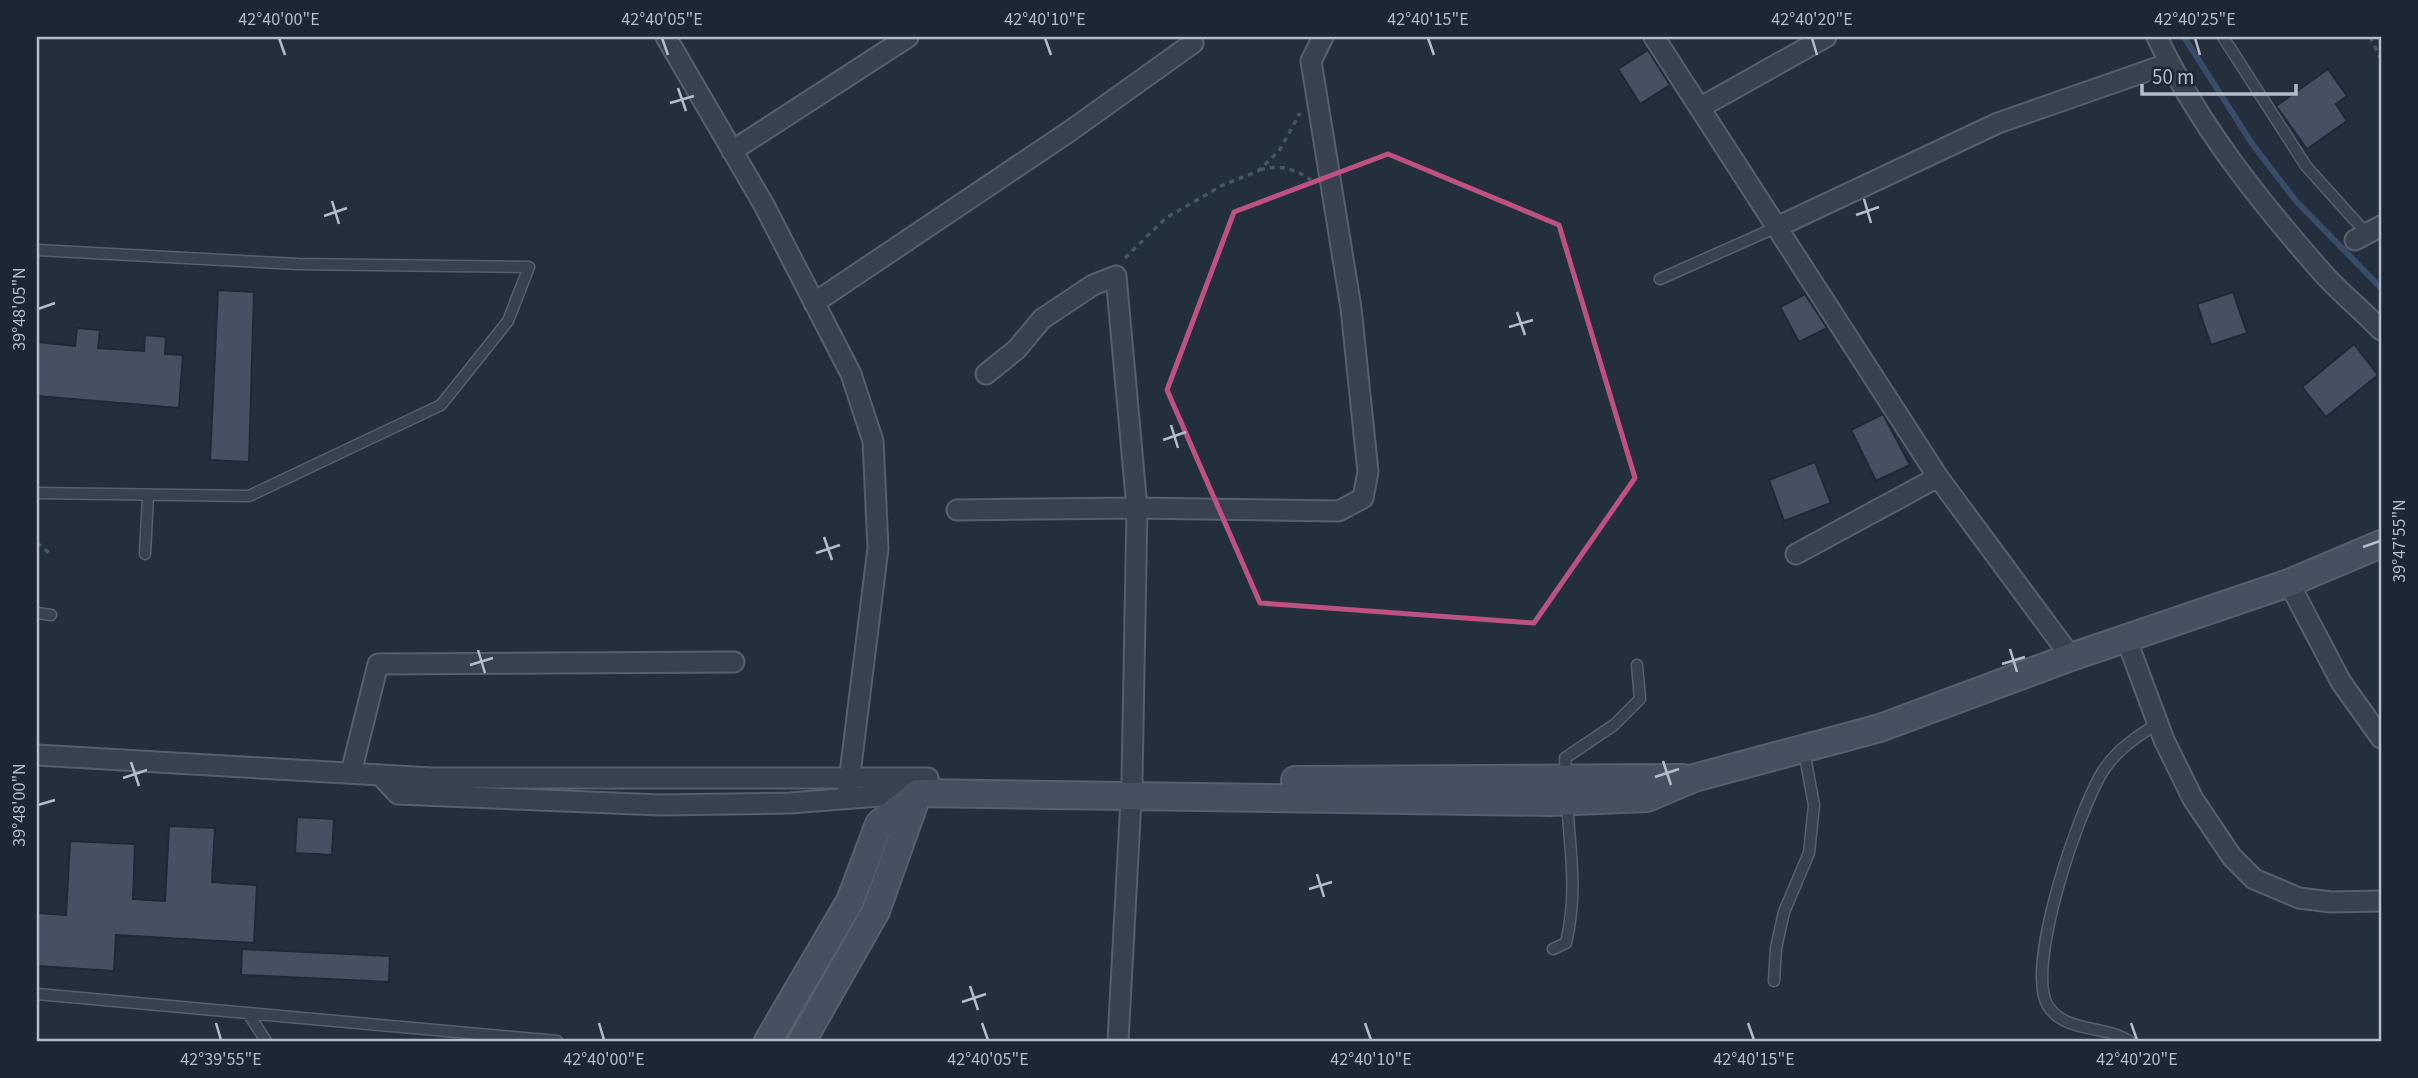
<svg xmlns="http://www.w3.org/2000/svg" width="2418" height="1078" font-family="'Source Sans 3',sans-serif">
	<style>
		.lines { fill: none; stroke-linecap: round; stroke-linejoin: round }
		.stream { stroke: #394c67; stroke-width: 6 }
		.building { fill: #455162; stroke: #1f2835; stroke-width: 2 }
		.lane-casing { stroke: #565f6c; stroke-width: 13 }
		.street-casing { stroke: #565f6c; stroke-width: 23 }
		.secondary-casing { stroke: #565f6c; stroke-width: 30 }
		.path { stroke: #44595c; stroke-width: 3.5; stroke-dasharray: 5 5; stroke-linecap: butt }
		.lane { stroke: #38414e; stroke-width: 10 }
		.street { stroke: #38414e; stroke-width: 19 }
		.secondary { stroke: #465061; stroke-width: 26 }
		.marked { fill: none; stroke: #bd5182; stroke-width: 5; stroke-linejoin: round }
		.ticks { fill: none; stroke: #b4bcc9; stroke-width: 2.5 }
		.neatline { fill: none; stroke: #b4bcc9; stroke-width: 2.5 }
		.ticks-label { font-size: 18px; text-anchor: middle; fill: #b4bcc9 }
	</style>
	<rect width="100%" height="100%" fill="#242f3e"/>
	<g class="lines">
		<path class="stream" d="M2184,37L2253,145L2296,201L2381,288"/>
	</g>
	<path class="building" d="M1648,50L1670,85L1640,104L1618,69Z
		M2328,69L2347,96L2336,104L2347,121L2307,149L2276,106Z
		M218,290L254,292L249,462L210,460Z
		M2233,292L2247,333L2211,345L2197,304Z
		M1805,294L1827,328L1799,342L1780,307Z
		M77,328L100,330L98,348L144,351L145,335L166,337L165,354L183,355L179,408L37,396V342L75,346Z
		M2354,344L2378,375L2326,417L2302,387Z
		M1883,414L1910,465L1876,481L1851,430Z
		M1815,462L1831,503L1784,521L1769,480Z
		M297,817L334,819L332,855L295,853Z
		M169,826L215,828L212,882L257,885L254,943L116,935L114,971L37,966V913L66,915L70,841L135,844L133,899L165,901Z
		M242,949L390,956L389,982L241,975Z"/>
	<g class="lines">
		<defs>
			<path id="lane" d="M2223,37L2306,166L2367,234
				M37,250L298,264L529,267L508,321L441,405L249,496L37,493
				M1660,279L1777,227
				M145,554L148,495
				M37,613L51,615
				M1566,776L1565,758L1614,725L1640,699L1637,665
				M1553,949L1566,943C1578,891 1570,853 1567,801
				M1774,981L1776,948L1784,912L1809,853L1814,805L1804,751
				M37,994L557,1041
				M248,1013L266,1041
				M2129,1041C2105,1025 2065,1033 2048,1006C2024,968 2080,805 2105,768C2119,748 2138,736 2158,723"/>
			<path id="street" d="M666,37L764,205L851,374L873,441L878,548L847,798
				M1654,37L1938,477L2071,657
				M2157,37C2198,124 2257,198 2320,270C2338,291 2361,309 2381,330
				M1701,107L1826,37
				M732,151L908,37
				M1777,227L1998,123L2170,63
				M2355,240L2381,226
				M814,303L1070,131L1193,43
				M986,374L1017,349L1042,319L1093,285L1116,276L1137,508L1132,781L1118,1041
				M957,510L1137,508L1339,511L1363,498L1368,472L1351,308L1311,61L1323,37
				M1796,554L1938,477
				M2289,583L2341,682L2381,738
				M2126,638L2164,740L2193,799L2232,857L2254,879L2299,898L2331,902L2381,901
				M37,755L432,778H928
				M351,773L378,664L734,662
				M380,775L398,794L660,805L790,803L918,793"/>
			<path id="secondary" d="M1295,780L1683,778
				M768,1041L850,901L879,824L918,793L1551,802L1647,798L1694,778L1880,728L2071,657L2289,583L2381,544
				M802,1041L876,911L918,793"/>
		</defs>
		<use href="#lane" class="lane-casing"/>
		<use href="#street" class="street-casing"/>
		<use href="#secondary" class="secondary-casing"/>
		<path class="path" d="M2370,37L2381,59
			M1260,170C1278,164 1296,169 1311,180
			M1125,258L1166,218L1221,186L1258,171L1279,151L1300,113
			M37,543L52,555"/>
		<use href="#lane" class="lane"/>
		<use href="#street" class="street"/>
		<use href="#secondary" class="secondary"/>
	</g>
	<path class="marked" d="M1388,154L1559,225L1635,478L1534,623L1260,603L1167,390L1234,212Z"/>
	<path class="ticks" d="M279,38L285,55M662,38L668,55M1045,38L1051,55M1428,38L1434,55M1812,38L1817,55M2195,38L2200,55M678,88L686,111M670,103L694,96M1864,199L1871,223M332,201L339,224M1856,215L1879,207M324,216L347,208M38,309L55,303M1517,312L1525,335M1509,327L1533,320M1171,425L1178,448M1163,440L1186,432M824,537L832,560M2363,547L2380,541M816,553L840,545M2010,649L2017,672M478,650L485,673M2002,664L2025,657M470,665L493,658M1663,761L1671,785M131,762L139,786M1655,777L1679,769M123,778L147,770M38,805L55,800M1317,874L1324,897M1309,889L1332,882M970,986L978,1010M962,1002L986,994M216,1023L221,1040M599,1023L604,1040M982,1023L988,1040M1365,1023L1371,1040M1748,1023L1754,1040M2131,1023L2137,1040"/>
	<rect width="2418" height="1078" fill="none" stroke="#1d2633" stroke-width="77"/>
	<path d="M2142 84v10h154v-10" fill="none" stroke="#b4bcc9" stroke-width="3.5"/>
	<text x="2152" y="84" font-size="21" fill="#b4bcc9" stroke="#1d2633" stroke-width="5" paint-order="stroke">50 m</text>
	<rect x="38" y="38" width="2342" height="1002" class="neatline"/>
	<g class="ticks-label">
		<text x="279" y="25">42°40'00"E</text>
		<text x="662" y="25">42°40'05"E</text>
		<text x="1045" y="25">42°40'10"E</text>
		<text x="1428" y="25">42°40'15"E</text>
		<text x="1812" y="25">42°40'20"E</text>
		<text x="2195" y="25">42°40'25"E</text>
		<text transform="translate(19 309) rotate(-90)" y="6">39°48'05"N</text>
		<text transform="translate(2399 541) rotate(-90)" y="6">39°47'55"N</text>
		<text transform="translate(19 805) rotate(-90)" y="6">39°48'00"N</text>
		<text x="221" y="1065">42°39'55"E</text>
		<text x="604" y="1065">42°40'00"E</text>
		<text x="988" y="1065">42°40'05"E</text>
		<text x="1371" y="1065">42°40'10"E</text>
		<text x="1754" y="1065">42°40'15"E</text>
		<text x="2137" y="1065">42°40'20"E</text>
	</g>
</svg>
